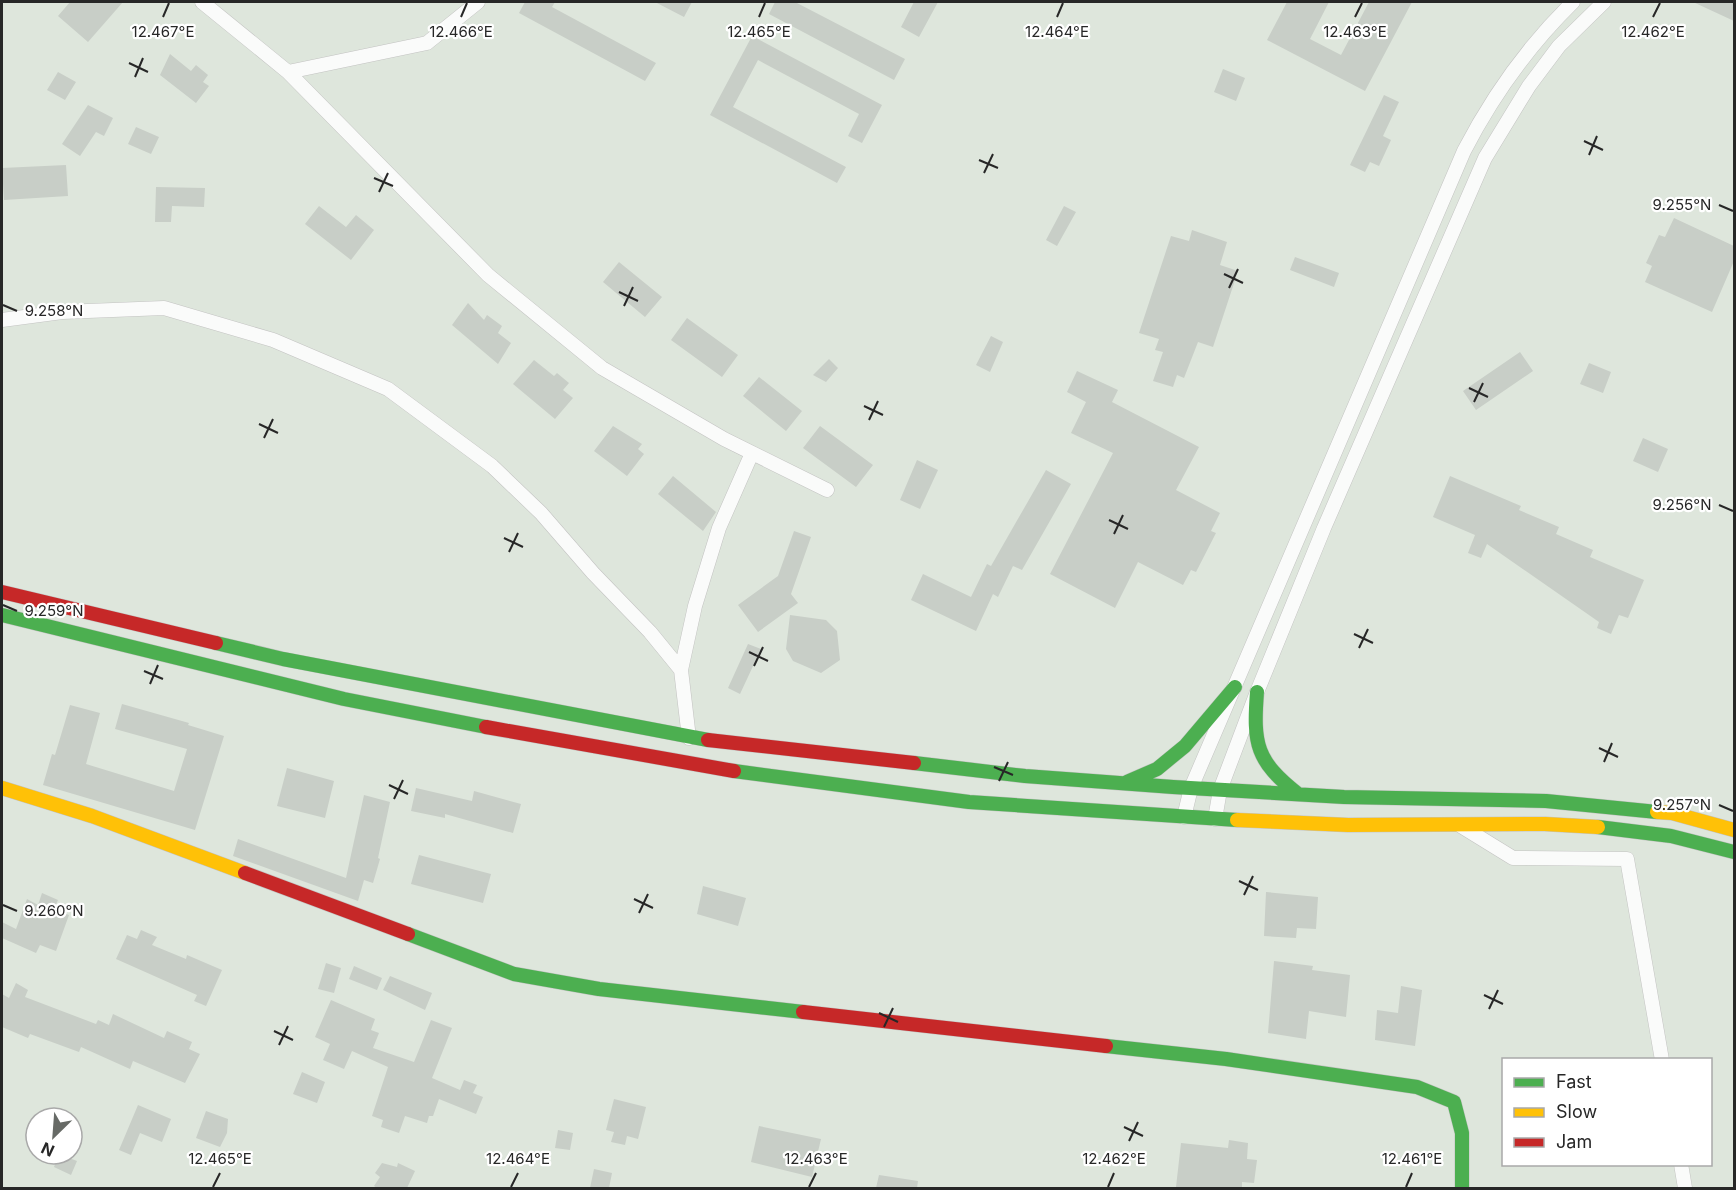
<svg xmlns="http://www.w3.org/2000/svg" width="1736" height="1190" font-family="Inter,sans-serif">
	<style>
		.building { fill: #c8cec7 }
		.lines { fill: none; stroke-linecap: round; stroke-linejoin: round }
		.street-casing { stroke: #c3c3c2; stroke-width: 15 }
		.fast-casing { stroke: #c3c3c2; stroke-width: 15 }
		.slow-casing { stroke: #c3c3c2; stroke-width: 15 }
		.jam-casing { stroke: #c3c3c2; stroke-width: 15 }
		.street { stroke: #fafbfa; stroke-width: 14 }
		.fast { stroke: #4caf50; stroke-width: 14 }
		.slow { stroke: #ffc107; stroke-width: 14 }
		.jam { stroke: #c62828; stroke-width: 14 }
		.ticks { fill: none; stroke: #272727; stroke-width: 2 }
		.ticks-label { font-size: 15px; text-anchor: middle; fill: #272727; stroke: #fff; stroke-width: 4.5; stroke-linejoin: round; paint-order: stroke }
	</style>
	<rect width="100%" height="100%" fill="#dee6dc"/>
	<path class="building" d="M70,2H123L88,42L58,16Z
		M525,2H555L552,7L656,63L645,81L519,13Z
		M655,2H692L684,17Z
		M775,2H795L905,59L894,80L769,14Z
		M914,2H938L919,37L901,27Z
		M1287,2H1329L1310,39L1341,55L1369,2H1412L1365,91L1267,40Z
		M1693,2H1734V21Z
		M752,36L882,105L862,143L848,136L859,114L758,60L733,107L846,167L837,183L710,115Z
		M170,54L191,71L196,65L208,75L203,82L209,86L196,103L160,75Z
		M1223,69L1245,78L1236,101L1214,92Z
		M58,72L76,82L65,100L47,90Z
		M1384,95L1399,102L1383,136L1391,140L1379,166L1370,162L1365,172L1350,165Z
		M88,105L113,118L104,136L96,132L80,156L62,144Z
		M136,127L159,137L151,154L128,144Z
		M66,165L68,196L4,200L2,168Z
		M156,187L205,188L204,207L172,206L171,222H155Z
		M319,206L346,227L356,215L374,230L351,260L305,224Z
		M1064,206L1076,212L1057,246L1046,240Z
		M1674,218L1734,246V261L1712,312L1645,282L1652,266L1646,263L1659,235L1665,237Z
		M1192,230L1227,242L1220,265L1238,271L1213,347L1198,342L1184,378L1177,375L1173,387L1153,381L1163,352L1155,350L1159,339L1139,333L1171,236L1189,241Z
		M1295,257L1339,273L1334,287L1290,270Z
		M619,262L662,297L645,317L603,282Z
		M468,303L484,320L487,315L502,326L498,333L511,343L498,364L452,325Z
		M687,318L738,355L722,377L671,340Z
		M991,336L1003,342L990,372L976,365Z
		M1520,352L1533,371L1476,410L1463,391Z
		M829,359L838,368L826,382L813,375Z
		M534,360L554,376L557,373L569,383L563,390L573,398L555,419L513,384Z
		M1589,363L1611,372L1603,393L1580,384Z
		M1077,371L1118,390L1112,402L1199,447L1176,490L1220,513L1211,531L1216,533L1196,572L1191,570L1183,585L1138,562L1115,608L1050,574L1113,453L1071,433L1086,402L1067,392Z
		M759,377L802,411L786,431L743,396Z
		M613,426L642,444L638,449L644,454L627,476L594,451Z
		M820,426L873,465L856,487L803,448Z
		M1643,438L1668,449L1658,472L1633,461Z
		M917,460L938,470L920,509L900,500Z
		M1046,470L1071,484L1022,570L1013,566L998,597L993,594L976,631L911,600L923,574L971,597L987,564L991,566Z
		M673,476L716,512L703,531L658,494Z
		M1450,476L1521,506L1519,510L1559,527L1556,534L1593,550L1590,557L1644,580L1628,618L1619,615L1611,634L1597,628L1599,622L1487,544L1481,558L1468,553L1475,535L1433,517Z
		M794,531L811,537L791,594L798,603L758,632L738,605L778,576Z
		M790,615L826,620L837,631L840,660L821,673L793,661L786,649Z
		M748,644L761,649L740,694L728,688Z
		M122,704L189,723L188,725L224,736L195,830L43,785L52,754L55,755L70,705L100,713L86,764L174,791L187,749L115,729Z
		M287,768L334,781L325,818L277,806Z
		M416,788L472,801L474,791L521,804L513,833L445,814V818L411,811Z
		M364,795L390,802L378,858L380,859L373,883L364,880L358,901L233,856L238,839L346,878Z
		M419,855L491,874L483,903L411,884Z
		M703,886L746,898L738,926L697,914Z
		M1266,892L1318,897L1316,929L1297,928L1296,938L1264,936Z
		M42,893L58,900L54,909L69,915L56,951L40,945L36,953L2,938V922L16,929L27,899L38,905Z
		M141,930L157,937L152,945L186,959L187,955L222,970L206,1006L194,1001L197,995L116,959L127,935L137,939Z
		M1274,961L1313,966L1312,970L1350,975L1346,1017L1309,1011L1306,1039L1268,1033Z
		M326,963L341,968L334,993L318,989Z
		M354,966L382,978L377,990L349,979Z
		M390,976L432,993L425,1010L383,990Z
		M16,983L28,990L25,997L96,1024L98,1020L109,1025L113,1014L164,1038L167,1031L192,1042L189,1049L200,1054L185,1083L133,1061L130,1069L81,1047L79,1052L30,1034L28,1038L2,1027V994L9,998Z
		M1401,986L1422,990L1415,1046L1375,1040L1377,1010L1398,1013Z
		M331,1000L375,1019L371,1030L379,1033L373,1048L414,1062L431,1020L452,1028L432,1078L460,1090L464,1080L477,1085L473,1093L483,1097L476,1114L439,1099L433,1116H429L427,1123L405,1116L399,1133L381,1127L383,1120L372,1116L388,1067L352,1051L344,1069L323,1060L330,1044L315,1037Z
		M302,1072L325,1082L317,1103L293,1094Z
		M614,1099L646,1107L638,1139L627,1136L625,1145L611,1142L614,1132L606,1130Z
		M138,1105L171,1119L162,1142L140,1133L131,1155L119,1150Z
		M206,1111L228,1119L227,1133L220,1147L196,1138Z
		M759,1126L821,1139L812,1177L751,1162Z
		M558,1130L573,1133L570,1150L555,1148Z
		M1229,1140L1248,1143L1247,1159L1257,1160L1254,1183L1242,1182V1188L1176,1187L1181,1143L1228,1148Z
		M59,1154L77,1161L71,1175L54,1167Z
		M382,1163L397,1167L398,1163L415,1171L407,1188H377L374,1186L380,1177L375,1173Z
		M594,1169L612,1173L609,1188H590Z
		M879,1175L918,1181L917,1188H876Z"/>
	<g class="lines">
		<defs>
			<path id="street" d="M202,2L288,72L488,275L602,368L724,439L827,490
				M288,72L427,43L478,2
				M2,320L62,312L164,308L273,340L388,389L492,466L541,513L593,573L650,632L681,670L689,738
				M681,670L695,606L719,528L752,453
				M1184,817L1191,788L1464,151C1493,95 1528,46 1573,2
				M1215,819L1220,790L1257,692L1324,528L1485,158L1529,86L1559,46L1604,2
				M1461,826L1513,858L1627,859L1662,1060
				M1681,1164L1685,1188"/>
			<path id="fast" d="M2,615L344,699L486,727
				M216,643L283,659L708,740
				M1257,692C1253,744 1256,761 1298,794
				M914,763L1025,776L1173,787L1344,797L1546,801L1657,812
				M734,771L969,802L1237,820
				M1127,782L1157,769L1185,746L1235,687
				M1598,827L1671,836L1734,852
				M408,934L514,974L599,989L803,1012
				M1106,1046L1226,1059L1417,1087L1454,1102L1462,1133V1188"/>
			<path id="slow" d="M2,788L92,816L245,873
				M1657,812L1672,813L1734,830
				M1237,820L1348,825L1545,824L1598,827"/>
			<path id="jam" d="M2,592L216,643
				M486,727L734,771
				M708,740L914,763
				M245,873L408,934
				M803,1012L1106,1046"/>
		</defs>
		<use href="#street" class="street-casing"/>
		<use href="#fast" class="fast-casing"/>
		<use href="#slow" class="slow-casing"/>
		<use href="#jam" class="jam-casing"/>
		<use href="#street" class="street"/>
		<use href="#fast" class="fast"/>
		<use href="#slow" class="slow"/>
		<use href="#jam" class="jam"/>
	</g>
	<path class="ticks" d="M163,17L169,3M461,17L467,3M759,17L765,3M1057,17L1063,3M1355,17L1362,3M1653,17L1660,3M129,63L148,72M135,77L143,58M1584,141L1603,150M1589,155L1597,136M979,160L998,168M984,173L993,154M374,178L393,186M379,192L388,173M1719,205L1733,211M1224,274L1243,283M1229,288L1238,269M619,292L638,301M3,305L17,311M624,306L633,287M1469,388L1488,397M1474,402L1483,383M864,406L883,415M869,420L878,401M259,424L278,433M264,438L273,419M1719,505L1733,511M1109,520L1128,529M1114,534L1123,515M504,538L523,547M509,552L518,533M3,605L17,611M1354,634L1373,643M1359,648L1368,629M749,652L768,661M754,666L763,647M144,671L163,679M150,684L158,665M1599,748L1618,757M1604,762L1612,743M994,767L1013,775M999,781L1008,762M389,785L408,794M394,799L403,780M1719,805L1733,811M1239,881L1258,890M1244,895L1253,876M634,899L653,908M3,905L17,911M639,913L648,894M1484,995L1503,1004M1489,1009L1498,990M879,1013L898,1022M884,1027L893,1008M274,1031L293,1040M279,1045L288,1026M1124,1127L1143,1136M1129,1141L1138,1122M213,1187L220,1173M511,1187L518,1173M809,1187L816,1173M1108,1187L1114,1173M1406,1187L1412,1173"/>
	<g class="ticks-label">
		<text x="163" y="37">12.467°E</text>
		<text x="461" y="37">12.466°E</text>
		<text x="759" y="37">12.465°E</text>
		<text x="1057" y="37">12.464°E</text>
		<text x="1355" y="37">12.463°E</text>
		<text x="1653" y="37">12.462°E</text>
		<text x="1682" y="210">9.255°N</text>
		<text x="54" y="316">9.258°N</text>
		<text x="1682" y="510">9.256°N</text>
		<text x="54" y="616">9.259°N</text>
		<text x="1682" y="810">9.257°N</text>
		<text x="54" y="916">9.260°N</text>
		<text x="220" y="1164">12.465°E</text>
		<text x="518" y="1164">12.464°E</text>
		<text x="816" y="1164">12.463°E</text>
		<text x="1114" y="1164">12.462°E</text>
		<text x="1412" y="1164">12.461°E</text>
	</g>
	<rect width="1736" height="1190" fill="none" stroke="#272727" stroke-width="6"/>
	<rect x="1502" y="1058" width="210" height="108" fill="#ffffff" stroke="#a9a9a9" stroke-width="1.5"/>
	<rect x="1514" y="1078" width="30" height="9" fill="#4caf50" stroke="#a9a9a9" stroke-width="1.5"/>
	<text x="1556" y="1088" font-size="18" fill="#272727">Fast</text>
	<rect x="1514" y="1108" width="30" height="9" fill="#ffc107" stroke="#a9a9a9" stroke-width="1.5"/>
	<text x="1556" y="1118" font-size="18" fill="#272727">Slow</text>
	<rect x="1514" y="1138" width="30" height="9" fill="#c62828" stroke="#a9a9a9" stroke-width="1.5"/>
	<text x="1556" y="1148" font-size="18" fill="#272727">Jam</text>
	<g transform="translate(54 1136) rotate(205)"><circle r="28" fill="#ffffff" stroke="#a9a9a9" stroke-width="1.5"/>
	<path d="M0-4.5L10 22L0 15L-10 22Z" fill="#676a66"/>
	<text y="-9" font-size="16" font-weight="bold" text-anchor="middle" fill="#272727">N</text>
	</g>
</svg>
